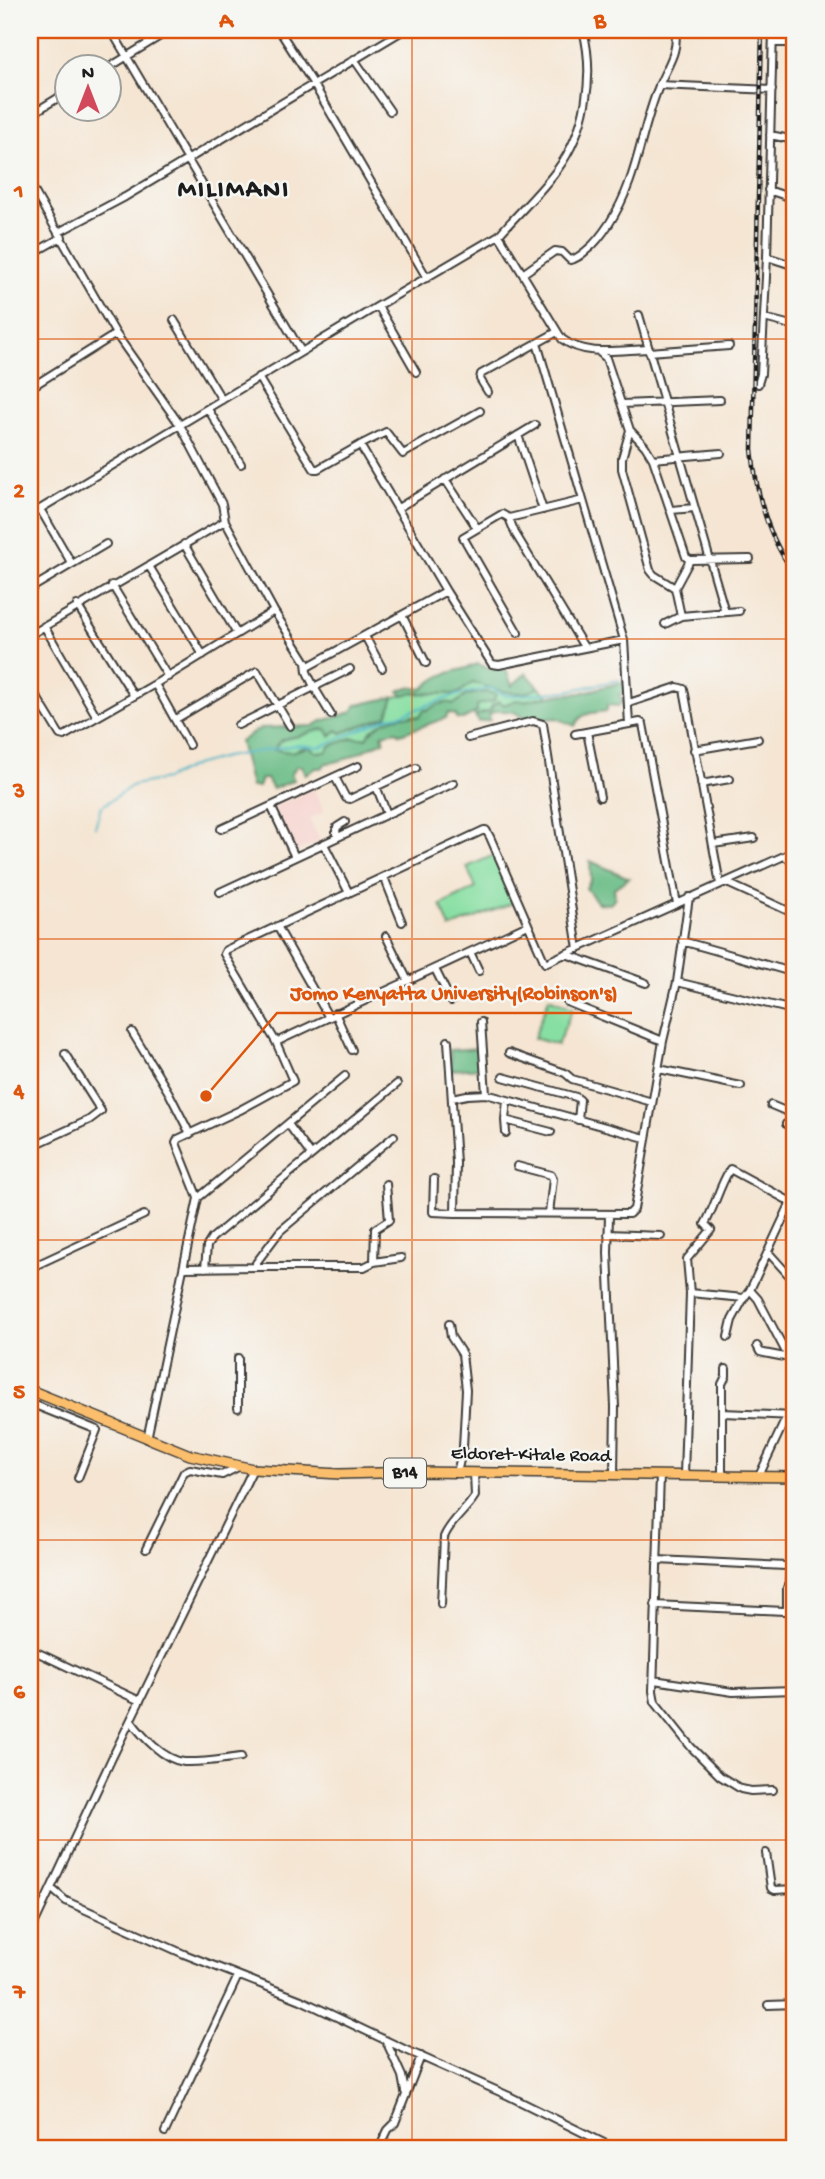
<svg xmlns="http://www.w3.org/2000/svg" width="825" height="2179" font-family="'Gochi Hand',sans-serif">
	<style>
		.built { fill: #f7d0cb }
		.green { fill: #88dfa3; stroke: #527e60; stroke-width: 2 }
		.forest { fill: #6ebe89; stroke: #456d52; stroke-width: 2 }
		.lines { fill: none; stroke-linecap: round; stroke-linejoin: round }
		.stream { stroke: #47b2c5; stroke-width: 2 }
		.minor-casing { stroke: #3d3a37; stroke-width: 10 }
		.highway-casing { stroke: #3d3a37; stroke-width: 12 }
		.minor { stroke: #fff; stroke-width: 6 }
		.highway { stroke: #fabe6d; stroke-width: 9 }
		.rail-casing { stroke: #1c1c1c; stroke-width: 4.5 }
		.rail { stroke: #f6f6f2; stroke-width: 2; stroke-dasharray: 5; stroke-linecap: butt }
		.grid { fill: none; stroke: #de560d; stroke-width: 2; stroke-opacity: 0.55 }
		.labels { text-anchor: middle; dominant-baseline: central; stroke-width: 5; stroke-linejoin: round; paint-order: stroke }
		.shield { fill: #f6f6f2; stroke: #5d5d5c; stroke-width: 2 }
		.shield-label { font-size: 18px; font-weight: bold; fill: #1c1c1c }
		.street-label { font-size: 19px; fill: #1c1c1c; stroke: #f6f6f2 }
		.district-label { font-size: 26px; font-weight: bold; letter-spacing: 2px; fill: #1c1c1c; stroke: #f6f6f2 }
		.leader { fill: none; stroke: #de560d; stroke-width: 2.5 }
		.callout-dot { fill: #de560d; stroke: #f6f6f2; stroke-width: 2.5 }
		.callout-label { font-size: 21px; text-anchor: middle; font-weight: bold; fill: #de560d; stroke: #f6f6f2; stroke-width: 5; stroke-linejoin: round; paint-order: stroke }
		.neatline { fill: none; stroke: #de560d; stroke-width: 2.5 }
		.grid-label { font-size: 23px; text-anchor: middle; font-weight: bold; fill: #de560d }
	</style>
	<rect width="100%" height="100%" fill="#f6f6f2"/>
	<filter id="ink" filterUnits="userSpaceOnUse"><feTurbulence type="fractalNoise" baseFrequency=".0143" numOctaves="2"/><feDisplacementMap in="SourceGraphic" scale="14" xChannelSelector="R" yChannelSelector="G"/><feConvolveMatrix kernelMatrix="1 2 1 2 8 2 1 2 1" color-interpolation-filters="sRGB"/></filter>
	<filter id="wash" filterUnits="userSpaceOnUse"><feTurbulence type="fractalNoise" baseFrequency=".00686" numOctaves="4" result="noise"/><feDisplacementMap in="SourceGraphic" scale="28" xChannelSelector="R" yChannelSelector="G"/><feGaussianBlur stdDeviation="1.57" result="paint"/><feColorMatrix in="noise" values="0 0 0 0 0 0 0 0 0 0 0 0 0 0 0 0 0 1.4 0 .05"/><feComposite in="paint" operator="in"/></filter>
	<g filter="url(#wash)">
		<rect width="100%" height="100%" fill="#f5e5d2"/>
		<path class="built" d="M314,789L324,812L309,819L320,841L295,853L273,807Z"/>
		<path class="green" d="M472,682C494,687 518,700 539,687L548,696C528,701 510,702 491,707L490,711L475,716L473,713L477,711L454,704L424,710L419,717L412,715L372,729L366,738H352L327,752H317L302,748L291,752L274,751C279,736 290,739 302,735C315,731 329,724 341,733L387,716L394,697L412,693L454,694L459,693Z
			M494,855L513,903L450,928L441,905L476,888L467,867Z
			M549,998L573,1008L557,1045L534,1038Z"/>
		<path class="forest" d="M478,664L487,668L506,669L512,686L526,673L539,687C518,701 494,687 472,683L459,693L453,694L412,693L402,695L399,691L408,687L423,689C444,669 454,674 478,664Z
			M623,682L626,683L627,690L619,695L623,701L618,706L607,705V711C593,713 581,712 575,726L557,718L527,720L514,712L504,711H495L489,715L490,720L479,722L475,716L490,711L493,704L495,705L498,701L504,705L516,700L524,701L548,696L581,693Z
			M487,692L496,694L494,701L477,705V712L463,719H457L456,715L448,713L446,718L400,734L397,731L382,734L384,741C364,749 347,762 326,763L322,768H316L305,774L302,766H297L291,774L294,780L273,789L267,779H261L258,787H251L240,742L255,731L262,728L313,726L322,721L352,712L356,705L394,697L387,716L341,733L337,730L330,736L326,729C317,729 312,732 303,735C291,739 280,735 274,750L291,752L308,747L317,752H326L330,746L352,738H366C378,721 399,713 419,717L424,710H429C435,704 447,701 454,704L467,695Z
			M590,861L629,878L614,888L615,897L610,904L598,903L586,888L591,880Z
			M481,1048L482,1068L451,1070L450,1050Z"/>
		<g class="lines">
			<path class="stream" d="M95,827L101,807L133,785L166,779L195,765L225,757L296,745L320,747L389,717L401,715L453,696L491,688L507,696L567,691L619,680"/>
		</g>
	</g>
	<g filter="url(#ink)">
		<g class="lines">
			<defs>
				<path id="minor" d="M111,30L301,351
					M279,30L313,83L427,278
					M774,43H795
					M354,59L390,111
					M108,68L170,30
					M659,85L772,90
					M30,115L66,93
					M770,135L795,140
					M30,184L116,334L180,425L222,504L225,521L274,611L306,662L307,672L314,687L238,725
					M768,190L795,199
					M59,232L125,197L404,30
					M499,235C518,213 540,193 557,170C586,131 595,76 583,30
					M30,255L62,237
					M767,257L795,266
					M524,273L555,251L562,252L570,260C577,259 582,254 588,249C597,242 603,233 609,224C639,177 639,135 659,86C667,65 679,53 675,30
					M639,315L725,612
					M764,318L795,326
					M174,320L222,400
					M557,332L537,343L624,640L629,724
					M599,352L606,358L630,430L645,446L653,459L686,557L690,560L750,559
					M649,352L729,346
					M416,372L378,306L499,235L562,339C586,357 618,350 647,349
					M258,377L314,469H318L360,445L446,591L492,664L499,665L624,640
					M758,384L761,374L767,257L773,30
					M30,388L116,334
					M488,392L480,379L481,374L537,343
					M622,404L720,400
					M208,409L241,464
					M630,430L622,458V469L650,570L654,575L675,588L681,616
					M518,435L543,510
					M360,445L386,432L403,454L480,411
					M653,459L721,453
					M445,479L477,528
					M398,508L535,425
					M40,509L72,564
					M671,510L695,508
					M30,515L378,306
					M509,518L515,533L584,647
					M184,544L237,634
					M149,566L203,655
					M112,585L168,677
					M675,588L690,560
					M30,589L106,544
					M77,605L134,696
					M402,615L426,663
					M665,624L681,616L739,611
					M44,626L97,717
					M518,633L463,537L502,514L509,518L583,500
					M30,635L225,521
					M365,636L382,668
					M307,667L446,591
					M155,684L189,745
					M30,686L60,735L64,736L155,684L274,611
					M629,703L677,687L684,689L720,884
					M331,715L314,687L350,669
					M176,719L257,671L290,726
					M587,732L600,797
					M575,734L640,722L643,724L677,904
					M468,738L533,721L543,724L578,949
					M694,750L758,739
					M335,777L346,798L350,799L416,768
					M701,784L730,779
					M376,786L387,814
					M271,806L295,857
					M221,829L358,766
					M338,837L336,832L337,827L345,822
					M324,844L349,893
					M713,844L754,838
					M784,856L795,862
					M384,877L402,922
					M725,882L795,914
					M220,892L454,783
					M277,926L328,1016
					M386,936L408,981
					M682,941L795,973
					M470,952L479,971
					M566,954L646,983
					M435,969L451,1001
					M677,982L789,1009
					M567,1002L663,1041
					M335,1013L352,1050
					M481,1022L486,1094
					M132,1032L169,1093L190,1134
					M448,1041L456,1163L455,1213L629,1214L634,1209L663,1041L677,982L689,897
					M276,1042L528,925
					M509,1053L565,1073L572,1079L652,1102
					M659,1069L741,1086
					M503,1077L576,1097L580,1100L578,1120
					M452,1098L467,1095L486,1094L645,1138
					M507,1100L505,1120L551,1132
					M771,1105L795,1115
					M505,1120L506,1133
					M288,1124L311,1155
					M786,1124L795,1128
					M30,1147L89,1120L101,1111L65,1054
					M517,1166L551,1175L553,1179L549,1213
					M434,1179L433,1212L455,1213
					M198,1198L345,1076
					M609,1215L608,1253L615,1407L614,1474
					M608,1234L661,1236
					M768,1252L795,1282
					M374,1262L375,1229L389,1220L386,1184
					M256,1267H364L374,1262L401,1258
					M30,1268L144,1215
					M184,1268L256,1267V1263L280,1231L394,1136
					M205,1268L207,1246L212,1238L397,1084
					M690,1293L744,1298L750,1290
					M449,1324L451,1337L462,1354L466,1390L463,1447L457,1473
					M728,1337L732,1320L744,1298
					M757,1346L760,1352L764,1353L795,1359
					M789,1358L758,1299L750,1290L791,1202L795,1198
					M30,1403L97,1430L78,1478
					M238,1408V1358
					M722,1413L795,1416
					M147,1439L198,1198L176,1143L178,1139L240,1110L293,1081L276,1042L224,954L226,950L484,830H486L490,837L545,963L795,851
					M660,1475L653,1691L655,1702L691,1747L720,1776L741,1789L751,1791L773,1790
					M684,1475L690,1293L687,1259L711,1230L705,1224C715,1206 719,1187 730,1169L791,1202
					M722,1476V1384L726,1376V1369
					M759,1476L787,1416
					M146,1549L184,1472L190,1469L222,1475L238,1467
					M657,1560L786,1566L790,1568L789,1587
					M441,1604L444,1537C451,1520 466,1511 475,1496L474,1473
					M655,1605L784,1611L787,1609V1588L795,1587
					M30,1649L140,1701
					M654,1680L733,1692L795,1690
					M131,1721C143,1737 164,1760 184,1762C203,1763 223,1759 241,1757
					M766,1853L771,1888L775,1890L795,1889
					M51,1888L66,1901L184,1954L301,2000L404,2049L509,2096L616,2149
					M30,1933L112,1758L253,1469
					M768,2005L795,2004
					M386,2041L402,2076L405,2092
					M165,2132L238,1976
					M379,2149L388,2130L395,2123L421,2056"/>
				<path id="highway" d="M30,1390L190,1455L253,1469L340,1474L417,1472L795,1477"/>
			</defs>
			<use href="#minor" class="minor-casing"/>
			<use href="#highway" class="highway-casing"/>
			<use href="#minor" class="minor"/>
			<use href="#highway" class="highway"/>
			<defs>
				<path id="rail" d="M762,30L752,449C756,494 767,537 795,574"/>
			</defs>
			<use href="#rail" class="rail-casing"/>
			<use href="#rail" class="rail"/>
		</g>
	</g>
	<path class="grid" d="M412,30V2149M30,339H795M30,639H795M30,939H795M30,1240H795M30,1540H795M30,1840H795"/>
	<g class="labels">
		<rect class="shield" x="384" y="1458.5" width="42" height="29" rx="5"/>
		<g class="shield-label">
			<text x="405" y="1473">B14</text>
		</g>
		<g class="street-label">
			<text transform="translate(531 1456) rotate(1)">Eldoret-Kitale Road</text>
		</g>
		<g class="district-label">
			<text x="234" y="191">MILIMANI</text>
		</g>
	</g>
	<path class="leader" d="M206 1096L277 1013H632"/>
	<circle class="callout-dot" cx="206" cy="1096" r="7"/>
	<g class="callout-label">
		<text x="454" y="999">Jomo Kenyatta University(Robinson's)</text>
	</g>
	<rect width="825" height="2179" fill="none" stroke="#f6f6f2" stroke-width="77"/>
	<g transform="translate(88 88)"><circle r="33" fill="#f6f6f2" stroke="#9f9f9c" stroke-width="2"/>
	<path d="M0-5L12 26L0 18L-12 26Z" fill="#d1495b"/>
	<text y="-10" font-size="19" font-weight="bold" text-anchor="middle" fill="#1c1c1c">N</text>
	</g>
	<rect x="38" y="38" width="748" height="2102" class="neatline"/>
	<g class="grid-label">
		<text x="226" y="27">A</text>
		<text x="600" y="27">B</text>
		<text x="19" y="197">1</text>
		<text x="19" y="497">2</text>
		<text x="19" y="797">3</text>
		<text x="19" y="1097">4</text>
		<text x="19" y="1398">5</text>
		<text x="19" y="1698">6</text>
		<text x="19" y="1998">7</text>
	</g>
</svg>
